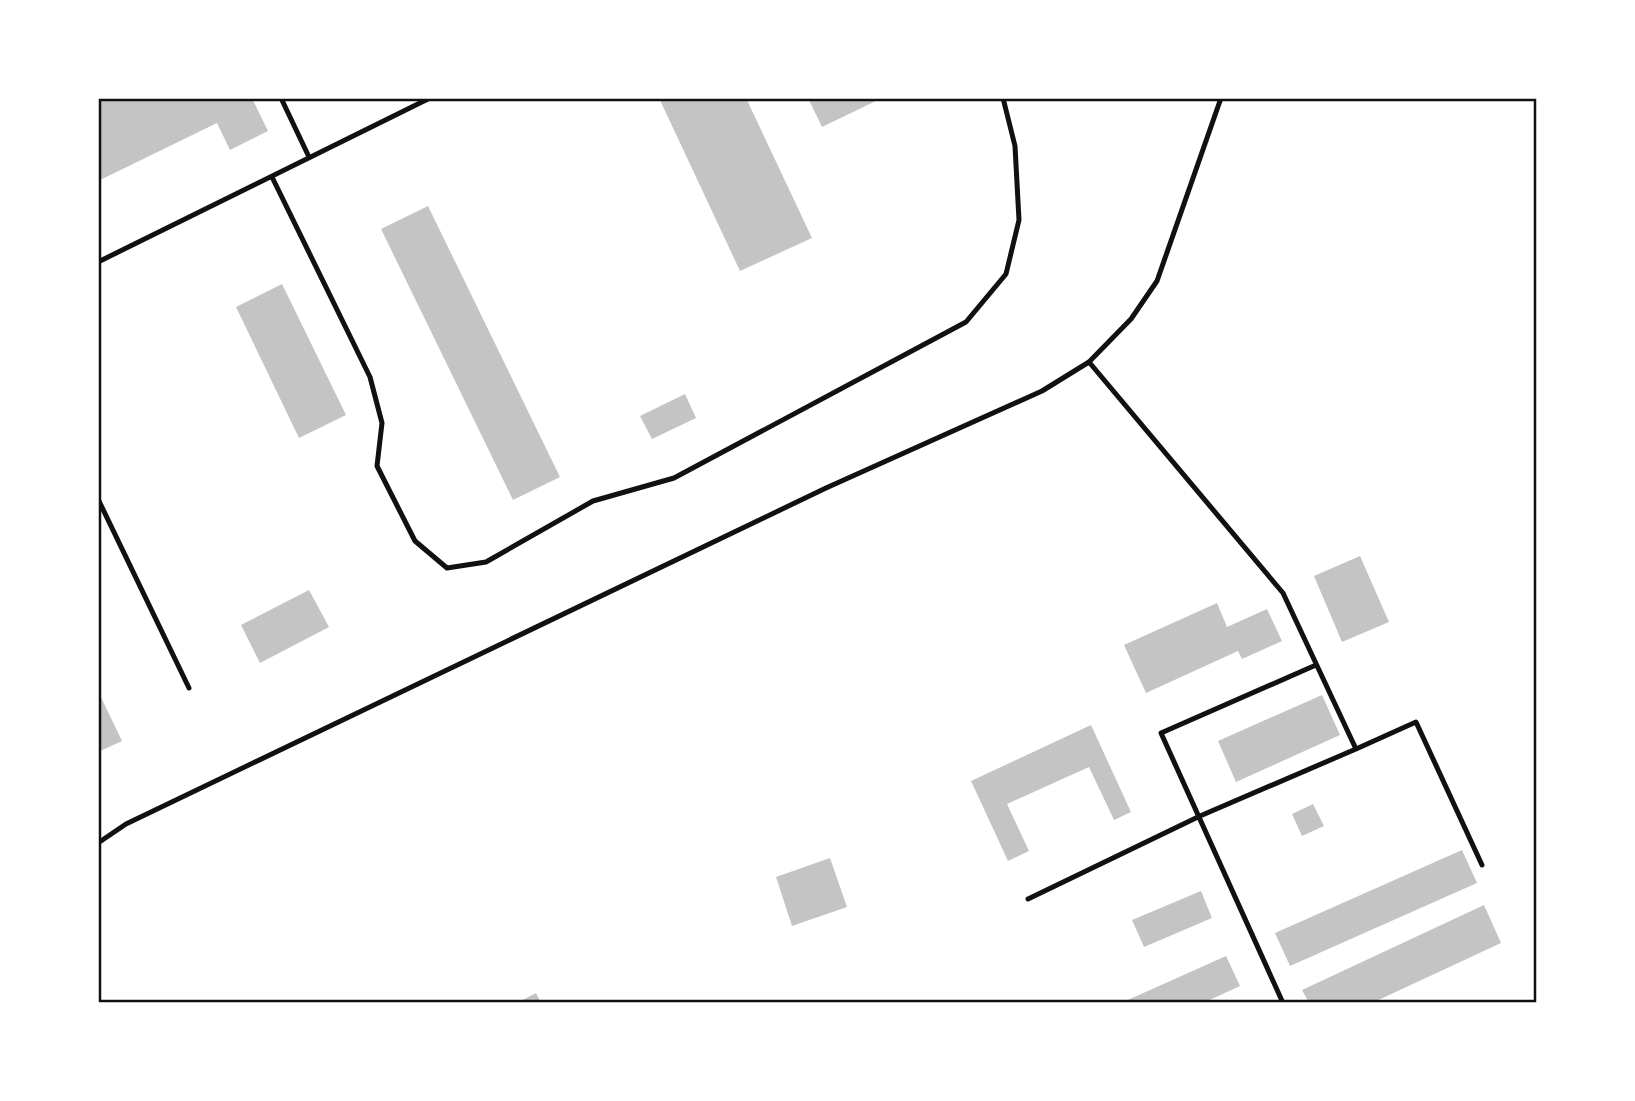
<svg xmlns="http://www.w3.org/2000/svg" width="1635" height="1101" font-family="'DejaVu Sans',sans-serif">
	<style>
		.building { fill: #c4c4c4 }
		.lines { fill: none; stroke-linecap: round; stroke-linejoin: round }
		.service { stroke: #111; stroke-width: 5 }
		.neatline { fill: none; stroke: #111; stroke-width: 2.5 }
	</style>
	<rect width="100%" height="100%" fill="#fff"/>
	<path class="building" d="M98,98H252L268,131L230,150L217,123L98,181Z
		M659,98H746L812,238L740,271Z
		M808,98H882L822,127Z
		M428,206L560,477L513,500L381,229Z
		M282,284L346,415L299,438L236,307Z
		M685,394L696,418L652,439L640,416Z
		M1360,556L1389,622L1342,642L1314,576Z
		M309,590L329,627L260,663L241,625Z
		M1217,603L1227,627L1267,609L1282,641L1242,659L1238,651L1146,693L1124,645Z
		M98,691L122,741L98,752Z
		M1322,695L1340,735L1236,782L1218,741Z
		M1091,725L1131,812L1114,820L1089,767L1007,804L1029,851L1008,861L971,781Z
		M1313,804L1324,826L1302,836L1292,814Z
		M1462,850L1477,883L1290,966L1275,933Z
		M830,858L847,907L792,926L776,877Z
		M1201,891L1212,918L1144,947L1132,920Z
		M1484,905L1501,943L1372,1003H1309L1302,990Z
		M1226,956L1240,986L1203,1003H1121Z
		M536,993L541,1003H517Z"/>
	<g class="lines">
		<path class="service" d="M281,98L309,157
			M272,177L370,377L382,423L377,466L415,541L447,568L486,562L593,501L674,478L966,322L1006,274L1019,220L1015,146L1003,98
			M98,262L430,98
			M98,499L189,688
			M1356,749L1416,722L1482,865
			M98,843L126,824L826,488L1042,391L1089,362L1131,319L1157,281L1221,98
			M1028,899L1200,816L1356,749L1283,593L1089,362
			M1283,1003L1161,733L1316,665"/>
	</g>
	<rect width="1635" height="1101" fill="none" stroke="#ffffff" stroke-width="200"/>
	<rect x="100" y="100" width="1435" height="901" class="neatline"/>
</svg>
